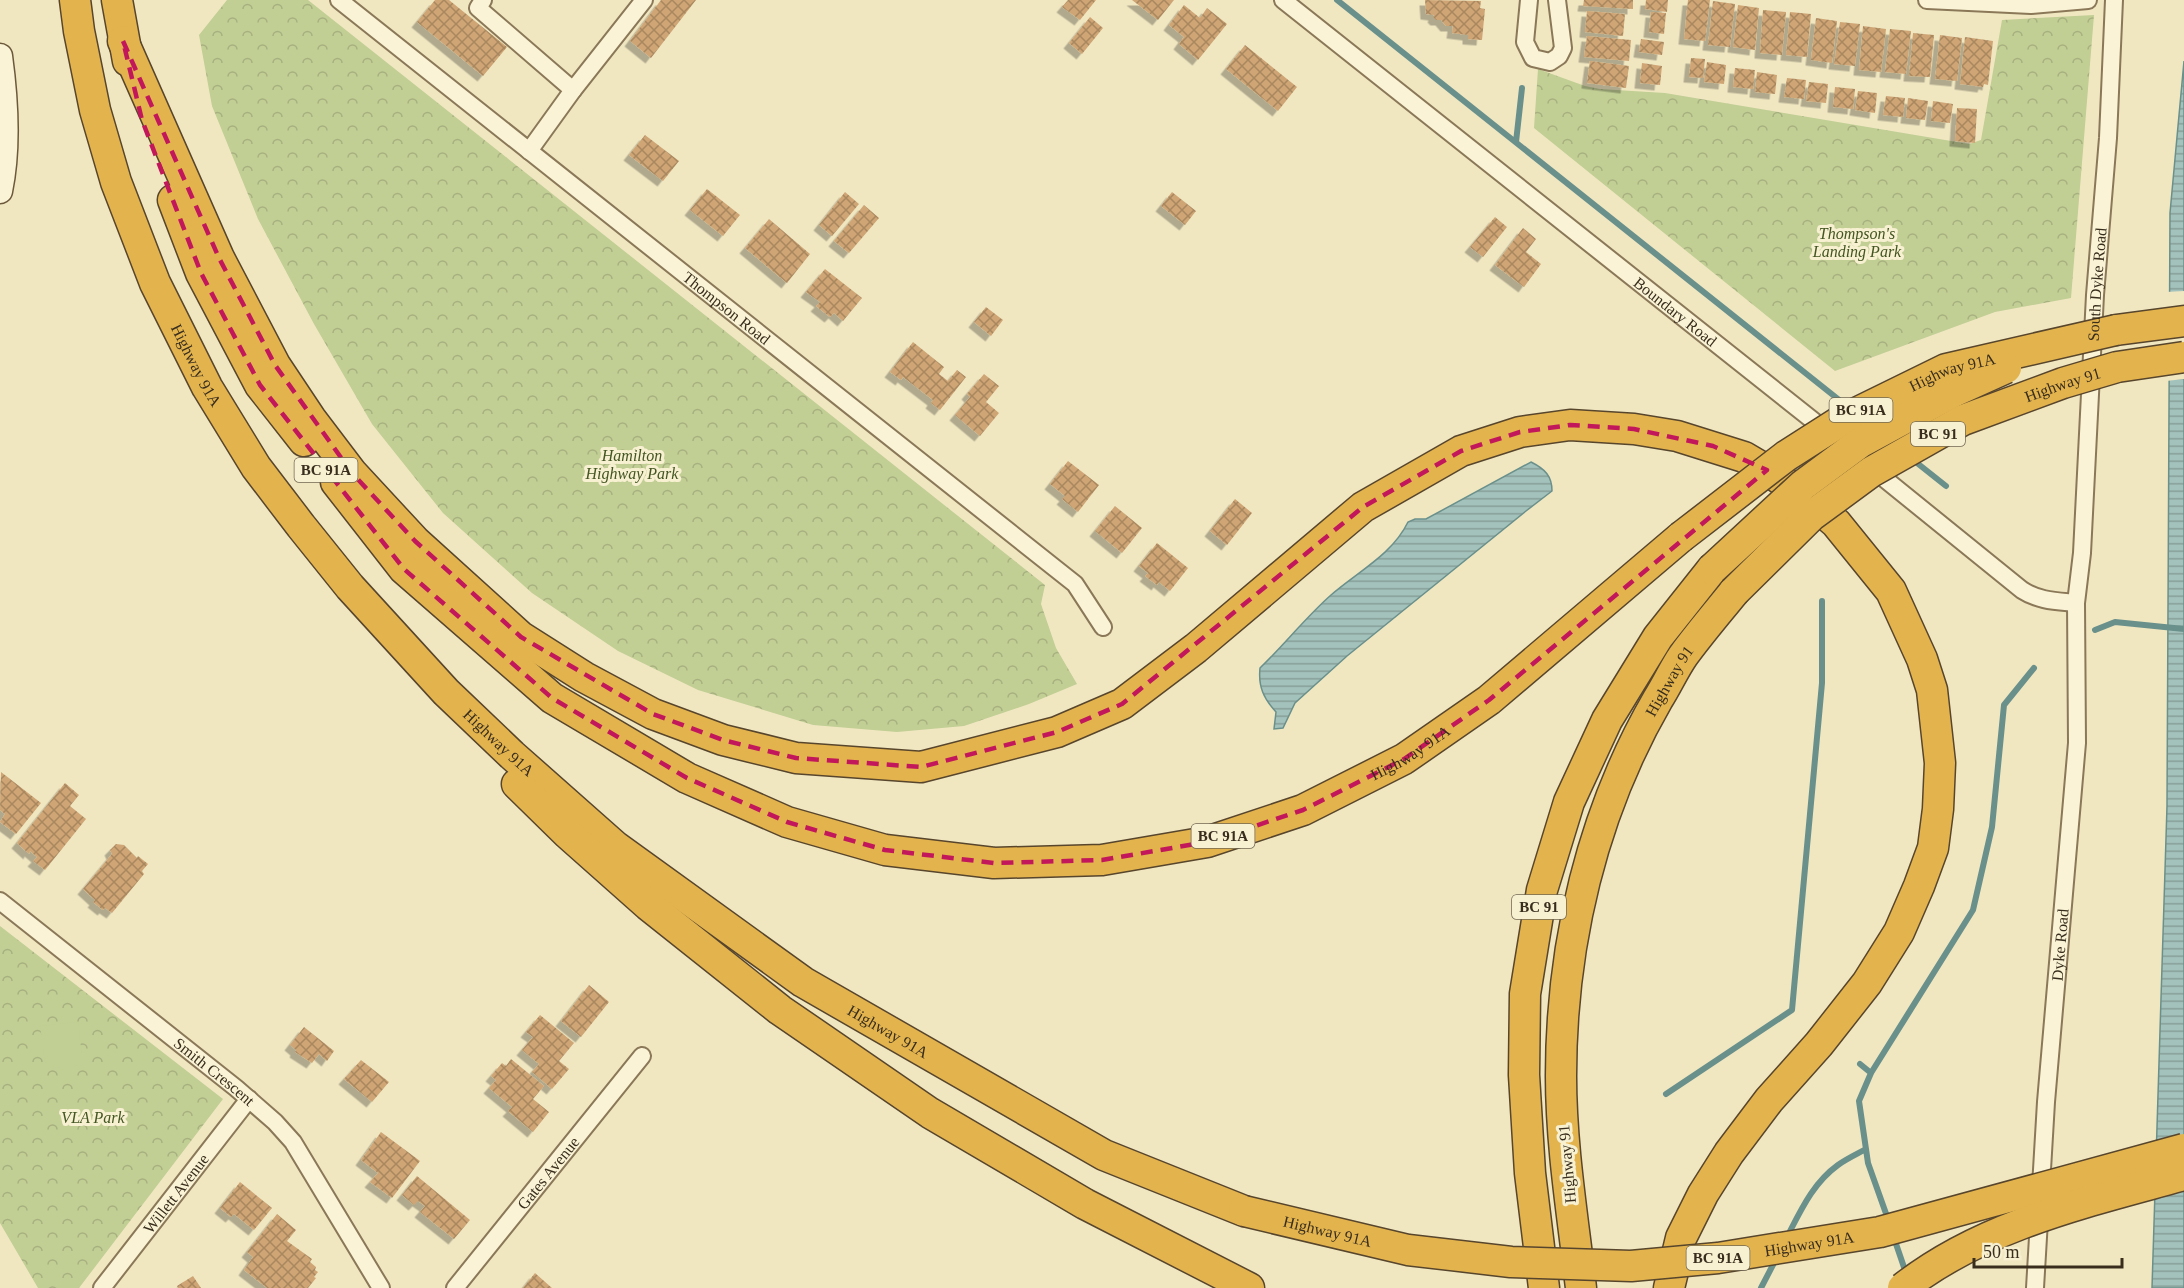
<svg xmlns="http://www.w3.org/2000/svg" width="2184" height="1288" font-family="'Times New Roman',serif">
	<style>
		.park { fill: url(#park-crowns) }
		.pitch { fill: #c1ce94 }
		.water { fill: url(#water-rules); stroke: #6a908b; stroke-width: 1.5 }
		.pier { fill: #f0e7c1 }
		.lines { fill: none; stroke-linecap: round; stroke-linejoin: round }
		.stream { stroke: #6a908b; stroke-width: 6 }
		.building { fill: url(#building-cross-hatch); filter: url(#shadow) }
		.street-casing { stroke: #8a7858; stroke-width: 20 }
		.secondary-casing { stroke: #6c593b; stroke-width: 27 }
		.highway-casing { stroke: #57452c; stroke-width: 33 }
		.street { stroke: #faf3d5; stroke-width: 16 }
		.secondary { stroke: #faf3d5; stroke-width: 24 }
		.highway { stroke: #e3b34e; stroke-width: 30 }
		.highway-bridge-casing { stroke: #57452c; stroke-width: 33; stroke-linecap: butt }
		.highway-bridge { stroke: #e3b34e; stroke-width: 30 }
		.marked { fill: none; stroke: #c2185b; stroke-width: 4.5; stroke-dasharray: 12 8; stroke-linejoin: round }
		.labels { text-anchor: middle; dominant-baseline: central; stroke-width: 6; stroke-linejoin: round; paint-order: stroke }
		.shield { fill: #f7f0d1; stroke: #726853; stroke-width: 1.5 }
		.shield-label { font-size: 15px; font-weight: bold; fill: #392e1d }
		.park-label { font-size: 16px; font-style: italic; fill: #435622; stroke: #f7f0d1 }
		.street-label { font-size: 16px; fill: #392e1d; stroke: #f7f0d1 }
	</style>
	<defs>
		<pattern id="park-crowns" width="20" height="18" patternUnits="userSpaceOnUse" patternTransform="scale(1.5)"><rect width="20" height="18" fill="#c1ce94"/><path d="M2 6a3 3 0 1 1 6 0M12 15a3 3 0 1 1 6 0" fill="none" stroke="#a7b17f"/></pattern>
		<pattern id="water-rules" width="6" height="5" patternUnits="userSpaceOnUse" patternTransform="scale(1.5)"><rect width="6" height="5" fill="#a4c2bc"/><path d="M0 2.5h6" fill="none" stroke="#879e98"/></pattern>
		<pattern id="building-cross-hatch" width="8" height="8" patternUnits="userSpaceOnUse" patternTransform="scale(1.5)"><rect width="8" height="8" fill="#cfa575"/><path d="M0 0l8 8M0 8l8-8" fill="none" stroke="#a9875f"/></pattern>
		<filter id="shadow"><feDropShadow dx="-5.5" dy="5.5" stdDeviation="0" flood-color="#0004"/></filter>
	</defs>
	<rect width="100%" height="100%" fill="#f0e7c1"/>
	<path class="park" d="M227,0H308L1045,585L1041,604L1056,648L1077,684L1029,704L964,726L897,732L813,725L698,690L618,651L532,593L443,513L372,424L314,324L258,219L212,106L199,35Z
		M2094,15L2071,298L1995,312L1835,371L1534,128L1538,69L1585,86L1600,89L1665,93L1969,144L1981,140L2002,20Z
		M0,926L223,1099L79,1288H38L0,1223Z"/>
	<path class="pitch" d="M78,1022L83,1065L46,1069L40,1026Z"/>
	<path class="water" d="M2184,61V1288H2152L2167,806L2170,213Z
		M1531,462C1545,469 1552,476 1552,491L1526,511L1347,656L1295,703L1283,728L1274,729L1276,712C1264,699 1258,687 1260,668C1284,645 1306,617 1331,595C1357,572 1392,555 1408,522L1415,519H1426Z"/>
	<path class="pier" d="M2184,291V379L2166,381V292Z"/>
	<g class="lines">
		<path class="stream" d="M1337,0L1848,407
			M1516,142L1522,88
			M1912,459L1946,486
			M2095,630L2115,622L2184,629
			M1860,1064L1871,1073
			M1666,1094L1792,1010L1822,683V601
			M1889,1222L1868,1163L1859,1101L1871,1073L1973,910L1992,827L2004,705L2034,668
			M1787,1237C1801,1210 1813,1183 1838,1165C1846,1159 1857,1154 1866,1149
			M1894,1238L1907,1276
			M1761,1288L1776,1259"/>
	</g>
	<path class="building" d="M435,0H449L507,47L483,76L417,22Z
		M661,0H696L651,58L630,41Z
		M1068,0H1096L1080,20L1062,7Z
		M1132,0H1174L1158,20Z
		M1425,0L1481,1L1480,8L1485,9L1482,40L1468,39V35L1452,33L1453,26H1446L1441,20H1436L1433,17L1434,15L1426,14Z
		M1584,0H1633V9L1583,6Z
		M1646,0H1668L1667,12L1645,9Z
		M1688,0H1710L1705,41L1684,39Z
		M1713,1L1735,4L1730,47L1708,45Z
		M1184,5L1200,18L1207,8L1227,24L1198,60L1179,44L1184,37L1169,25Z
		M1738,5L1759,8L1755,50L1733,47Z
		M1763,10L1786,12L1782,55L1760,53Z
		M1587,11L1625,14L1623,36L1585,32Z
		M1651,12L1666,13L1664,34L1649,32Z
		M1790,12L1811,14L1807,57L1786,55Z
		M1090,17L1103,28L1082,54L1069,43Z
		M1816,18L1837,21L1832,63L1811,60Z
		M1840,22L1860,24L1855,66L1834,64Z
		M1863,26L1886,29L1881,72L1859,70Z
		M1890,29L1911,31L1906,74L1885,72Z
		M1913,33L1934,35L1930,77L1909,76Z
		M1940,35L1962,38L1957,81L1935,79Z
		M1587,36L1631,40L1629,61L1584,57Z
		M1965,37L1993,41L1988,85L1984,84L1983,87L1960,84Z
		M1641,39L1664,42L1662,55L1639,52Z
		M1245,45L1297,87L1278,111L1226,69Z
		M1691,58L1705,59L1703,78L1689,77Z
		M1590,61L1629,66L1626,88L1587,83Z
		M1707,62L1726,65L1724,84L1704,82Z
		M1642,63L1662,66L1660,85L1640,83Z
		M1735,68L1755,70L1753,89L1733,87Z
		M1757,72L1777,75L1775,94L1755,92Z
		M1787,78L1806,80L1804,99L1784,97Z
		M1809,82L1828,84L1826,103L1806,101Z
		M1835,87L1855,89L1853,109L1833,107Z
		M1858,91L1877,93L1875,113L1855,110Z
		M1886,96L1905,98L1903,117L1883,115Z
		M1908,98L1928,101L1925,120L1906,118Z
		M1933,101L1953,104L1950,123L1931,121Z
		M1957,108L1977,109L1975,143L1955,141Z
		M645,135L679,161L663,181L629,155Z
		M707,189L740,215L723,236L690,210Z
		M845,192L859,204L832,236L819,225Z
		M1172,192L1196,211L1185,225L1161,206Z
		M864,205L879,218L849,253L834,241Z
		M1495,217L1507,227L1483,257L1470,247Z
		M769,219L810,254L787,283L745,248Z
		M1523,228L1536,239L1526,252L1541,264L1524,287L1495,265Z
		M825,269L862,298L843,321L834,313L830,317L816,306L820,302L806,292Z
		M986,307L1003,320L991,336L974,322Z
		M913,342L944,367L939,374L948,381L957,370L966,377L940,410L931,403L933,400L903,377L901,380L890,372Z
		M984,374L999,386L986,402L999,413L980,436L955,415L970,397L967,394Z
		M1068,461L1099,485L1078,512L1062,499L1065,496L1050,484Z
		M1235,499L1252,513L1227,545L1210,531Z
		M1115,506L1142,528L1122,553L1095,531Z
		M1157,543L1188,568L1170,591L1159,582L1157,585L1145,576L1148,573L1139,566Z
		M1,772L41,803L16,834L0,822L5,814L0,810Z
		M65,783L79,795L70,806L86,819L45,870L33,861L37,857L30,851L29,854L17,843Z
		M116,844L124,845L137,858L138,856L148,864L142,871L144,874L112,913L105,908L103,910L93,902L95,900L83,889L112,854L110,850Z
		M589,985L609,1002L581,1037L561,1021Z
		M540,1015L574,1043L559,1061L569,1069L552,1089L532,1072L539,1064L522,1050L533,1037L526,1032Z
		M304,1027L334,1051L327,1061L319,1054L312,1063L295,1052L296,1050L290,1045Z
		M511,1059L544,1086L533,1099L549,1112L533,1132L508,1111L512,1107L489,1088L496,1080L491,1076L502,1063L506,1066Z
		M361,1060L389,1082L372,1102L344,1079Z
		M381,1132L420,1161L392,1198L370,1182L378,1173L361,1160Z
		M417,1176L470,1220L454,1239L420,1212L425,1206L418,1201L414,1205L402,1195Z
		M240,1182L272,1208L254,1230L234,1214L231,1217L220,1208Z
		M277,1214L296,1230L287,1241L312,1259L310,1262L316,1267L315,1270L318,1272L314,1277L316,1278L308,1288H267L244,1270L253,1257L247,1252Z
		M535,1273L552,1288H523Z
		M193,1276L201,1288H178L177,1286Z"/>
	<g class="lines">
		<defs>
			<g id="street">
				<path id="s1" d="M339,0L1075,584L1103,627"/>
				<path d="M483,0L478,8L573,90L529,151"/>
				<path id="s2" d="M1283,0L1830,434"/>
				<path d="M1529,0L1525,42L1533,58L1550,62L1559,56L1563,48L1557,0"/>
				<path d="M1927,0L2031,5L2088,0"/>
				<path d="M573,90L644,0"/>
				<path d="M1870,467L2022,590C2039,601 2056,601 2076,603"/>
				<path id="s3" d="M0,901L236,1088L275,1122L293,1142L381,1288"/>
				<path id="s4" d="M102,1288L249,1099"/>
				<path id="s5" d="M455,1288L642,1056"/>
				<path id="s6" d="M2035,1288L2046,1102L2077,743L2076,603L2082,553L2095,295L2108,138L2114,0"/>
			</g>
			<path id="secondary" d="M0,56C6,100 9,148 0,191"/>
			<g id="highway">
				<path id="s7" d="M75,0L79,31L95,110L116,182L155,283L207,387L256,467L301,526L350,587L446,692L512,755L616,847L803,982L1104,1155L1244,1211"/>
				<path d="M117,0L128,61"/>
				<path d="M123,41L219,258L275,365L311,419L352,473L415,541L521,637L584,677L653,714L723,740L796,758L921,767L1057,732L1122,704L1196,648L1363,507L1461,451L1520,432L1570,425L1634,429L1677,436L1744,457L1773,474L1803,495L1836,523L1891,591L1922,659L1932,690L1940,763L1938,809L1933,848L1919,886L1899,932L1867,983L1819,1044L1769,1100L1729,1153L1703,1194L1681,1238L1669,1288"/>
				<path d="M173,200L201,273L260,385L304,441"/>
				<path d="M2116,330L2184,321"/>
				<path id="s8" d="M336,482L404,569L552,698L687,778L787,822L885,850L994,863L1102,860L1207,842L1303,810L1404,759L1489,700L1681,537"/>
				<path d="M517,784L568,834L648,905L780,1010L930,1113L1085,1204L1249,1288"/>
				<path d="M1544,1288L1530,1173L1524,1075L1525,994L1542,890L1569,802L1607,720L1658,637L1712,569"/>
				<path id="s9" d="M1581,1288C1573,1218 1561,1147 1561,1076C1561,944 1592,813 1658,699C1667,685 1674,669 1683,656C1699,634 1717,613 1734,592"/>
			</g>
		</defs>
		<use href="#street" class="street-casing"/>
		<use href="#secondary" class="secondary-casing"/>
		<use href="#highway" class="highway-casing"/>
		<use href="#street" class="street"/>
		<use href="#secondary" class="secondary"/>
		<use href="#highway" class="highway"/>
		<defs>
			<g id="highway-bridge">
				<path id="s10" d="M1681,537L1786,456L1844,419L1946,369L2116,330"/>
				<path d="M1712,569L1803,485L1861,442L1955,391L2006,368"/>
				<path id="s11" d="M1734,592L1811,516L1871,472L1963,420L2063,383L2117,367L2184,357"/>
				<path id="s12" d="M1244,1211L1408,1250L1511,1262L1631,1266L1718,1258L1880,1232L2184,1149"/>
				<path d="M1903,1288C1983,1225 2087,1202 2184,1175"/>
			</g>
		</defs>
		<use href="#highway-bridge" class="highway-bridge-casing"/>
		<use href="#highway-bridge" class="highway-bridge"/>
	</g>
	<path class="marked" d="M123,41L219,258L275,365L352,473L415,541L521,637L653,714L723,740L796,758L921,767L1057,732L1122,704L1363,507L1461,451L1520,432L1570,425L1634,429L1713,446L1767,470L1489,700L1404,759L1303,810L1207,842L1102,860L994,863L885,850L787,822L687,778L552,698L404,569L260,385L201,273L142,120Z"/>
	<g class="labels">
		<g class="shield">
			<rect x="1829.5" y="398" width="63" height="24" rx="4.5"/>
			<rect x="1911" y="422" width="54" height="24" rx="4.5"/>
			<rect x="294.5" y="458" width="63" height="24" rx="4.5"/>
			<rect x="1191.5" y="824" width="63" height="24" rx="4.5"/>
			<rect x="1512" y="895" width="54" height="24" rx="4.5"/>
			<rect x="1686.5" y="1246" width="63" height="24" rx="4.5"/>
		</g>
		<g class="shield-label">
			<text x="1861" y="410">BC 91A</text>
			<text x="1938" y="434">BC 91</text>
			<text x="326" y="470">BC 91A</text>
			<text x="1223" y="836">BC 91A</text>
			<text x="1539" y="907">BC 91</text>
			<text x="1718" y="1258">BC 91A</text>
		</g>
		<g class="park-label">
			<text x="1857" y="233">Thompson's<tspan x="1857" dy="18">Landing Park</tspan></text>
			<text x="632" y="455">Hamilton<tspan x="632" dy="18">Highway Park</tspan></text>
			<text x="93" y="1117">VLA Park</text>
		</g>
		<g class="street-label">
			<text stroke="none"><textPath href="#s6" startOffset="1006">South Dyke Road</textPath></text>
			<text stroke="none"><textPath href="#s1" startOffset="495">Thompson Road</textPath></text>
			<text stroke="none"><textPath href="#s2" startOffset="501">Boundary Road</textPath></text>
			<text stroke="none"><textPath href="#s7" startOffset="387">Highway 91A</textPath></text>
			<text stroke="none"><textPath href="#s10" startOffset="320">Highway 91A</textPath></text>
			<text stroke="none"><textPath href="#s11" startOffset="394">Highway 91</textPath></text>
			<text stroke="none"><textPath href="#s9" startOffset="628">Highway 91</textPath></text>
			<text stroke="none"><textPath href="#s7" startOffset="873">Highway 91A</textPath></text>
			<text stroke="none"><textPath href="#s8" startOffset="1222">Highway 91A</textPath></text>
			<text stroke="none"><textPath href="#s6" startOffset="344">Dyke Road</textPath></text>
			<text stroke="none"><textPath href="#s7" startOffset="1359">Highway 91A</textPath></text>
			<text stroke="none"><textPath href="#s3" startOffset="274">Smith Crescent</textPath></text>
			<text transform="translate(1567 1164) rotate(-95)">Highway 91</text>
			<text stroke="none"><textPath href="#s5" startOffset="148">Gates Avenue</textPath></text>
			<text stroke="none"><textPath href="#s4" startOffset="120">Willett Avenue</textPath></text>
			<text stroke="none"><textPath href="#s12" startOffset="86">Highway 91A</textPath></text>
			<text stroke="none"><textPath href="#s12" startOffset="572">Highway 91A</textPath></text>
		</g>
	</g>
	<path d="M1974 1258v9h148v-9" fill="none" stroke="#392e1d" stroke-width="3"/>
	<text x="1983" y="1258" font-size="18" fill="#392e1d" stroke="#f7f0d1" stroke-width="4.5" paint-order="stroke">50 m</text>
</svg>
